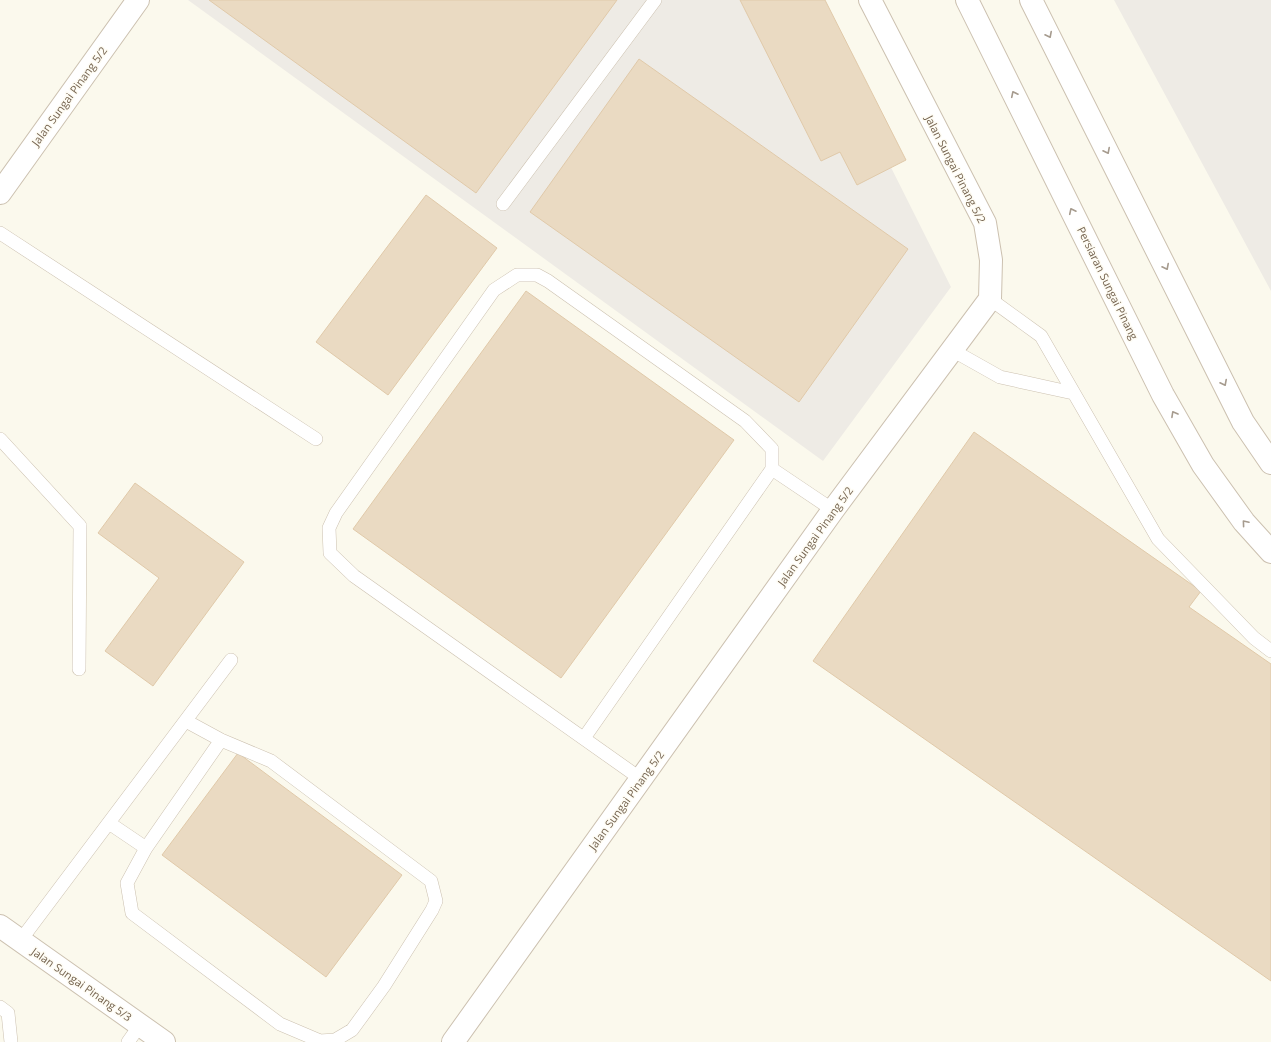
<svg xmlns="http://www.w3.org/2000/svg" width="1271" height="1042" font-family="'Open Sans',sans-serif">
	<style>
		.industrial { fill: #eeebe5 }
		.building { fill: #eadac2; stroke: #e0c9a9 }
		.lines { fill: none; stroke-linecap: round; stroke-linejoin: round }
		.service-casing { stroke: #ccc1b0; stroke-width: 14 }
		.minor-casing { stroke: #ccc1b0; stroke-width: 24 }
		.tertiary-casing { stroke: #ccc1b0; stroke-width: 24 }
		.service { stroke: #fff; stroke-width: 13 }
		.minor { stroke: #fff; stroke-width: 22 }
		.tertiary { stroke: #fff; stroke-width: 22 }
		.oneway { stroke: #a69b8e }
		.labels { text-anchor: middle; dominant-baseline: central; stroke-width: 3; stroke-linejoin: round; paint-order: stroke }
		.street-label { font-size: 11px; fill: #766551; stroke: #fefcf4 }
	</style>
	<rect width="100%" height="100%" fill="#fbf9ed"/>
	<path class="industrial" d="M188,0H807L951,287L823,461Z
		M1114,0H1271V291Z"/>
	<path class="building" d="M209,0H617L476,193Z
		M740,0H825L906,160L857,185L840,152L821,161Z
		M639,59L908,249L799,402L530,212Z
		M426,195L497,248L388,395L316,342Z
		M526,291L734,440L561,678L353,529Z
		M974,432L1201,591L1189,607L1271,664V981L813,661Z
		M135,483L244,562L153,686L105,651L159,578L98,533Z
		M238,753L402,875L326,977L162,855Z"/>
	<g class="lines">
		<defs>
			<path id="service" d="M503,204L655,0
				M0,233L316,439
				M990,299L1041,336L1158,539L1254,638L1271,651
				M952,350L1000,377L1073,393
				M0,439L80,526L79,669
				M772,469L833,510
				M186,721L221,740L271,761L431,881L436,901L432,910L384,986L352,1030L335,1040L320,1041L280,1024L132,913L127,883L146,848L221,740
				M584,738L772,469V449L745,421L548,281L537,275H517L494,290L336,513L329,528L330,553L354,576L641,779
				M109,823L146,848
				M20,941L231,660
				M0,1007L8,1013L11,1042
				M128,1042L140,1025"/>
			<path id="minor" d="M0,193L138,0
				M0,926L164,1042
				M453,1042L833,510L990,299L991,260L985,223L870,0"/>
			<path id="tertiary" d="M967,0L1163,395L1203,465L1244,522L1271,552
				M1031,0L1243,422L1271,463"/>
		</defs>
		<use href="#service" class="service-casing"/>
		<use href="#minor" class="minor-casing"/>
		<use href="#tertiary" class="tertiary-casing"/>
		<use href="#service" class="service"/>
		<use href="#minor" class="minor"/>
		<use href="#tertiary" class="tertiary"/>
	</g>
	<defs><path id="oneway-chevron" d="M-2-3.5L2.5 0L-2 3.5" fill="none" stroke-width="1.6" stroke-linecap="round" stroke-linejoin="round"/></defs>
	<g class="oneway">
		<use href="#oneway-chevron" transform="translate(1049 35) rotate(63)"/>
		<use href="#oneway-chevron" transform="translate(1014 94) rotate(-116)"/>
		<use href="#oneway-chevron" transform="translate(1107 151) rotate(63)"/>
		<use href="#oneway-chevron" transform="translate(1072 211) rotate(-116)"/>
		<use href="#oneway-chevron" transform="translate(1166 267) rotate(63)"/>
		<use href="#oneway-chevron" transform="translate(1224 383) rotate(63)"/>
		<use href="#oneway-chevron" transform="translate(1174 414) rotate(-119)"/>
		<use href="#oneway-chevron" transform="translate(1245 523) rotate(-130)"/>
	</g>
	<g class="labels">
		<g class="street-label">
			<text transform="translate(69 96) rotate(-54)">Jalan Sungai Pinang 5/2</text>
			<text transform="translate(956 169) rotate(63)">Jalan Sungai Pinang 5/2</text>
			<text transform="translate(1108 283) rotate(64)">Persiaran Sungai Pinang</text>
			<text transform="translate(815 536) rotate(-54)">Jalan Sungai Pinang 5/2</text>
			<text transform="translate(626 800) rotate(-54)">Jalan Sungai Pinang 5/2</text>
			<text transform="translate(82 984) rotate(35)">Jalan Sungai Pinang 5/3</text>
		</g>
	</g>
</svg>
